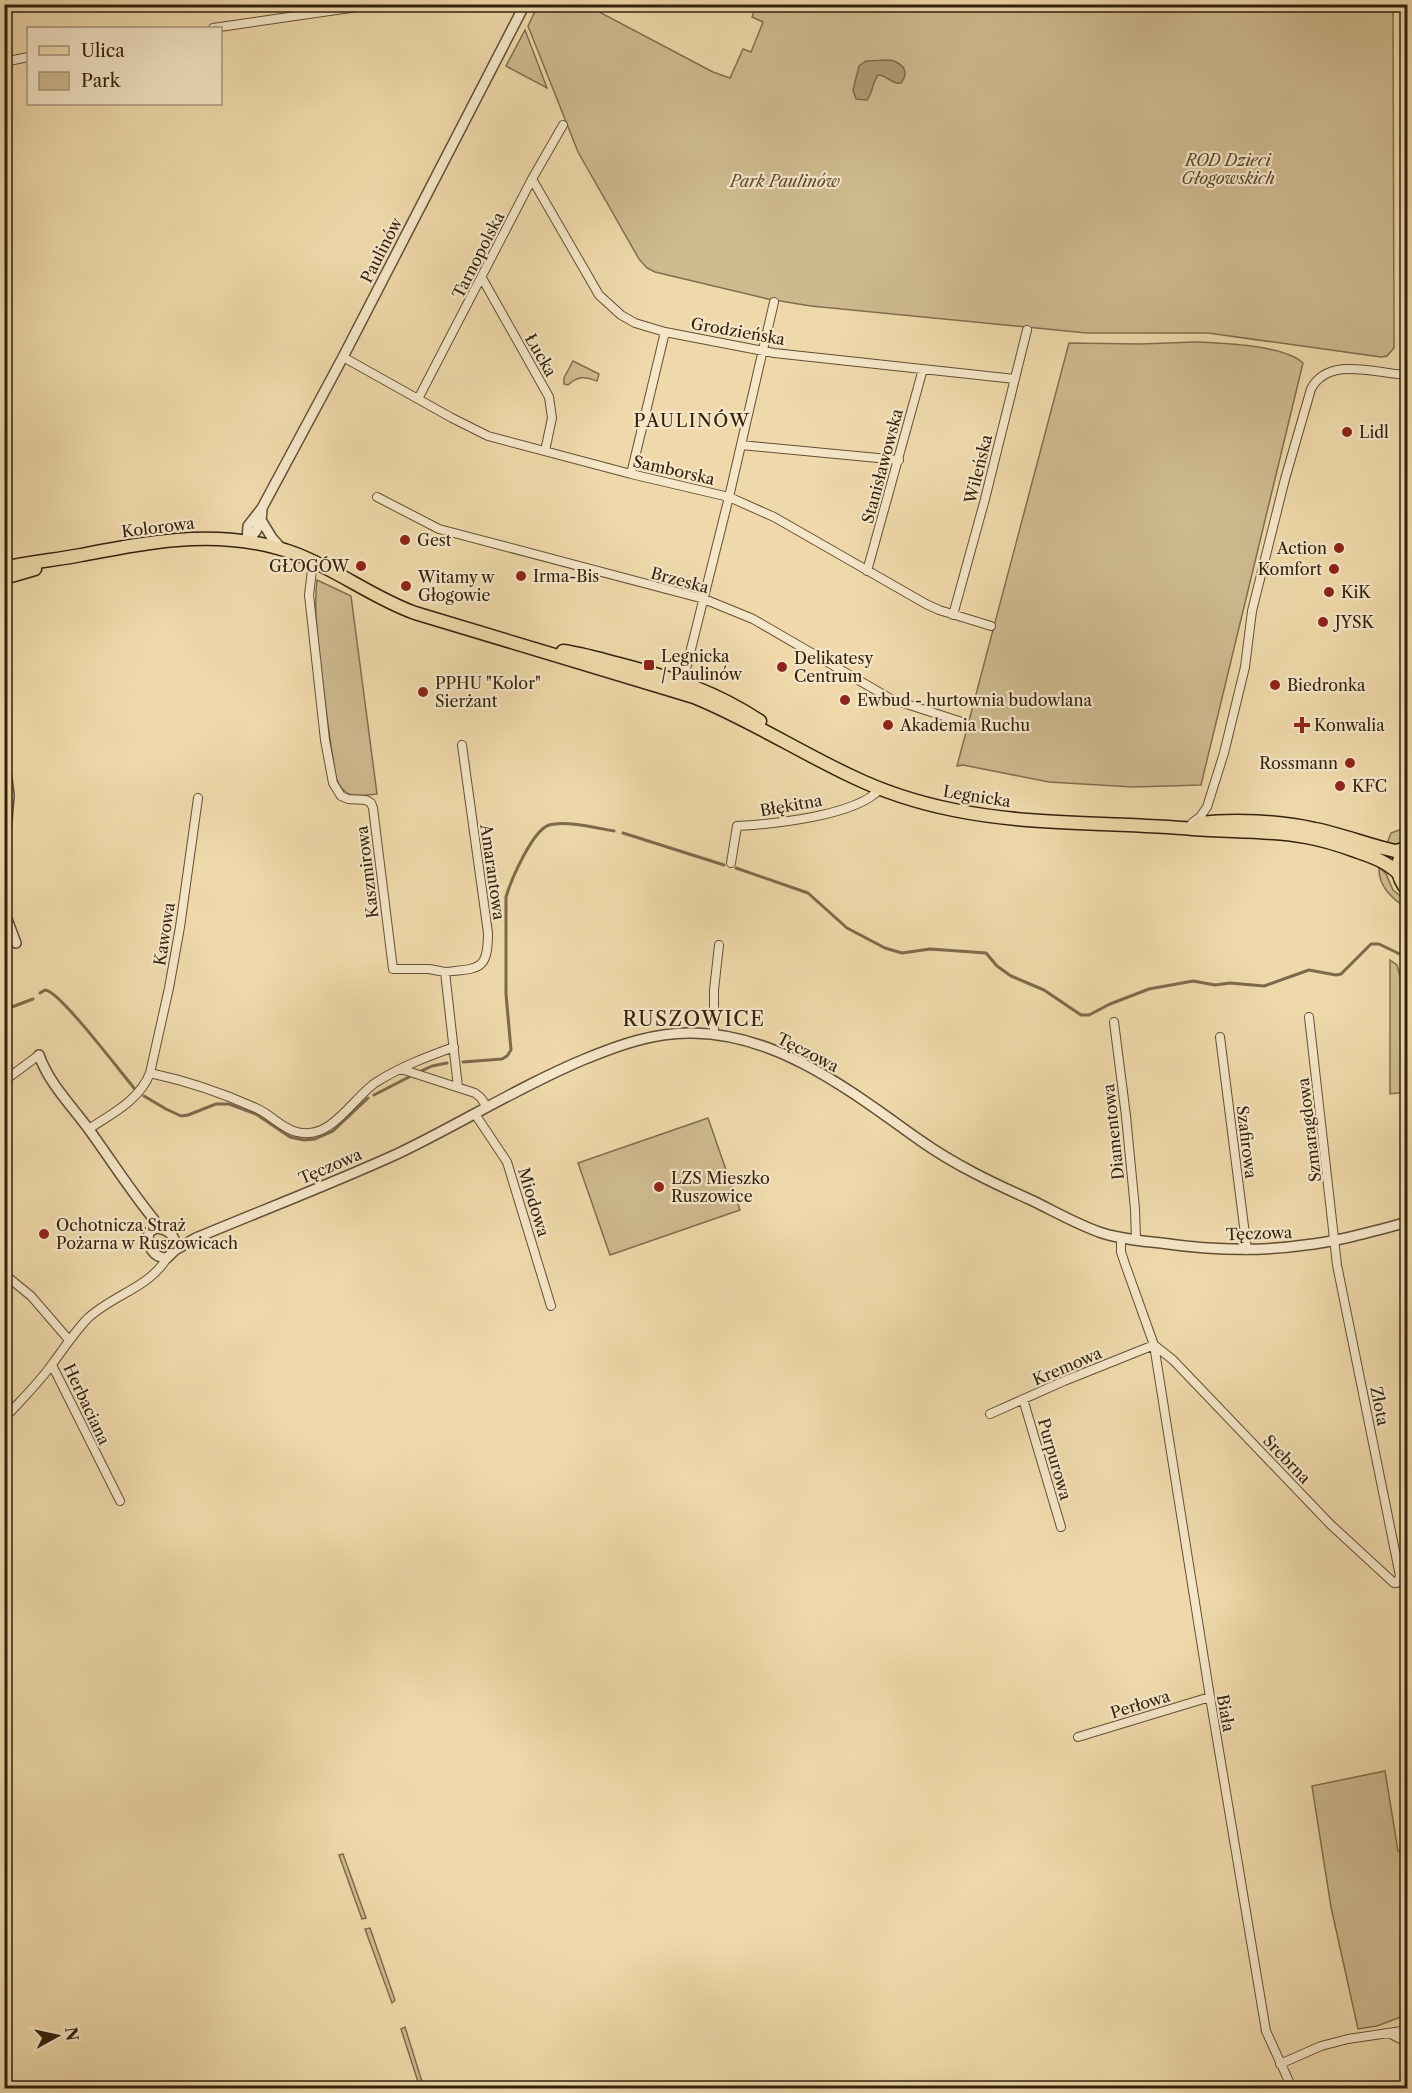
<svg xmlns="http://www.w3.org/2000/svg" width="1412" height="2093" font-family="'Libre Caslon Text',serif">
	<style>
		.green { fill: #cfba8f; stroke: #816e4e; stroke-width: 1.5 }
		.water { fill: #af9a74; stroke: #7d6a4a; stroke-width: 1.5 }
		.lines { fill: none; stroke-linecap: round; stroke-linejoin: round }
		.stream { stroke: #7d6a4a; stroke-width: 3 }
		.minor-casing { stroke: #624f34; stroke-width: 10 }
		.tertiary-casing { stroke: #624f34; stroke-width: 12 }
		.primary-casing { stroke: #33210c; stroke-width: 15 }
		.minor { stroke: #f5e6c8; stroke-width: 8 }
		.tertiary { stroke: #f5e6c8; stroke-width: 9 }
		.primary { stroke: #efd9aa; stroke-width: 12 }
		.poi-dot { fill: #8f2418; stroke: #f5e6c8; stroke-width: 2 }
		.labels { text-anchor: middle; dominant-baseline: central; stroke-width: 4.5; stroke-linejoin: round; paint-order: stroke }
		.park-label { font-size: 16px; font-style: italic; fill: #5a472d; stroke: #f5e6c8 }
		.street-label { font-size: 16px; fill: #33210c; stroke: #f5e6c8 }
		.poi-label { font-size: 16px; fill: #33210c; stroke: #f5e6c8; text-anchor: start }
		.neighbourhood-label { font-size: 18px; letter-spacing: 1.5px; fill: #33210c; stroke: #f5e6c8 }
		.quarter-label { font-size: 20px; letter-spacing: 1.5px; fill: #33210c; stroke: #f5e6c8 }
	</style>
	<rect width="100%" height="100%" fill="#efd9aa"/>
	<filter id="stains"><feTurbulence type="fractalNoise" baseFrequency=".00333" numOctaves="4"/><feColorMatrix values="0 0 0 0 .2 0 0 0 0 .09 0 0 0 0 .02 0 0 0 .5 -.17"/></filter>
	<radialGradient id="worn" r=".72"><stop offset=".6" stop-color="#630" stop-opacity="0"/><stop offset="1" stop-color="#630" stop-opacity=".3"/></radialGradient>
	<path class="green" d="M538,5H586L713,72L730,78L743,49L751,52L763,22L752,17L756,5H1393L1394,348L1387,356L1381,357L1208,333H1087L811,306L768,299L655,272L647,268L639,259L578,152L528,26Z
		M525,30L547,88L506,66Z
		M1194,342C1221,343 1284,345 1303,363L1201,785L1133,787L1049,782L963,765L957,766L1069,343L1141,344Z
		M573,361L599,374L597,381C584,376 578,376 568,385L564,384V378Z
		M317,580L351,596L377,794C356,796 345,800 336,778C329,737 324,695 319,654C317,629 314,605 317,580Z
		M1407,827V838C1401,844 1395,845 1386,846L1391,833Z
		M1379,867L1386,874L1393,890L1407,901V908C1392,899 1378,886 1379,867Z
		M1390,960L1397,965L1405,995L1403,1039L1405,1092L1390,1094Z
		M708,1118L740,1210L610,1255L578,1163Z
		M1385,1771L1398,1851H1404L1400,1946L1401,2017L1377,2026L1358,2029L1331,1907L1312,1786Z
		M343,1854L366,1918L362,1919L339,1855Z
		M370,1928L395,2000L392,2003L365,1929Z
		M405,2027L424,2088H420L401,2029Z"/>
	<path class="water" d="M891,60C903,64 910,71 901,83C892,85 887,75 878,75C872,83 873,93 867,100L856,99L853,90L859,66L866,61Z"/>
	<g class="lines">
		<path class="stream" d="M623,833L724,865
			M736,868L808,893L847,928L885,948L902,953L930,949L986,953L997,966L1011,976L1044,990L1081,1015H1089L1110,1004L1149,989L1193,981L1215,985L1230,983L1264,986L1309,970L1336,975L1341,974L1371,944H1379L1408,958
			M1402,956L1403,970L1408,983
			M40,993L45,990C59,990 121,1073 135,1089
			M4,1010L33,999
			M463,1062L502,1059L507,1056L511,1050L506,994V897C511,880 532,831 549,825C565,820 597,828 614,831
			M421,1071L432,1066L447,1063
			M374,1095L409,1077
			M144,1096L166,1109L181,1116L188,1115L216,1104H229L256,1114L290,1137L304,1140L315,1139L333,1131L368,1098"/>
		<defs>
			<path id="minor" d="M213,28L378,4
				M4,62L28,57
				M532,179L599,295L621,315L635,323L665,332L774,353L1015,379
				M482,278L549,397L552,418L545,451
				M343,357L452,418L488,436L631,474L729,497L774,517L926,604L939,610L991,626
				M418,399L532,179L563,125
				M741,445L899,460
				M631,474L665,332
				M377,497L439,529L704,599L753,619L891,699L962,722
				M313,562L309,595L325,740L333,783L341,796L348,799L366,800L371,803L373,808L393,969H429L445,972L458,1087
				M867,571L923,369
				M953,615L985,499L1027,330
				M682,685L729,497L774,302
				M1192,823L1200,817L1207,807L1224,753L1245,667L1252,611L1285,479L1311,389C1329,355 1377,374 1408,375
				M731,863L737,826C773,824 856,816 880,789
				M445,972C478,968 488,972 488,933L462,745
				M1114,1022L1126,1116L1135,1209L1136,1240
				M714,1034V990L719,945
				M1220,1037L1247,1250
				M401,1069L475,1093L481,1098L487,1107
				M150,1073L169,988L180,927L198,798
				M4,1081L39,1055
				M475,1114L507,1162L551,1306
				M89,1129C111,1114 140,1100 150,1073C187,1081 223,1093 258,1109C271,1115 283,1129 297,1132C331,1141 352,1099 375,1083C400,1067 426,1057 454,1047
				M1121,1238V1252L1125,1264L1154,1345L1210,1697L1266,2031L1292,2088
				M4,1274L31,1296L69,1340
				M52,1365L120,1501
				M1023,1399L1061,1527
				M990,1414L1064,1381L1154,1345L1173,1360L1330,1524L1394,1583H1397L1400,1576L1337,1265L1309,1017
				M4,1419C20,1401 39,1383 53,1363C64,1348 74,1333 87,1319C112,1295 149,1288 167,1258
				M1078,1737L1210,1697
				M1389,2033L1408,2043
				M1280,2064L1321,2046L1348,2039L1408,2030"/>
			<path id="tertiary" d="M261,520L272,538L282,549
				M247,541L248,526L262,508L343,357L525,4
				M247,541C258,531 262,523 262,508
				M4,757L9,795L4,856
				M4,911L16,943
				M39,1055C49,1084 73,1107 90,1131C114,1164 135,1198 161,1228
				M175,1250C177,1237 169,1229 156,1228L149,1232C146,1245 153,1258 167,1258L175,1250L196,1238C263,1210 331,1184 397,1154C460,1124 520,1086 585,1059C619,1045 655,1032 693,1033C780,1034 853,1093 921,1141C955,1165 993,1183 1031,1200C1054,1211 1078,1225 1102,1233C1121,1239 1141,1241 1161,1243C1209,1250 1257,1252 1305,1245C1340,1241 1374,1231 1408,1222"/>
			<path id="primary" d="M4,568C30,562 55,560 81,555C155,541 223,527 296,554C338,570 373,598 415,613L694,697C748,719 798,751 851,776C884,792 919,803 954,810C1033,826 1114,822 1193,829C1231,832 1269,830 1306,837C1324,840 1342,846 1358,852C1373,857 1387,862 1398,873
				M4,578L35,569
				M563,651C585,654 606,661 627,666C678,680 716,692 760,721
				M1199,823C1235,819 1280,821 1315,829C1340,834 1363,843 1387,849L1395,851L1404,849
				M1407,846C1395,860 1395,877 1408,891"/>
		</defs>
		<use href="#minor" class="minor-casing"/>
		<use href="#tertiary" class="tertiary-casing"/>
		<use href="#primary" class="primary-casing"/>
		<use href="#minor" class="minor"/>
		<use href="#tertiary" class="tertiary"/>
		<use href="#primary" class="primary"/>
	</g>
	<g class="poi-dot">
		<circle cx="1347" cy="432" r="6"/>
		<circle cx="405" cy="540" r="6"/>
		<circle cx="1339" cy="548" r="6"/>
		<circle cx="361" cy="566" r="6"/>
		<circle cx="1334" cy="569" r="6"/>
		<circle cx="521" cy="576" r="6"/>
		<circle cx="406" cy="586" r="6"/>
		<circle cx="1329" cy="592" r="6"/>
		<circle cx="1323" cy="622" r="6"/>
		<rect x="643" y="659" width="12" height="12" rx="3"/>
		<circle cx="782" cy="667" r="6"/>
		<circle cx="1275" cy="685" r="6"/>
		<circle cx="423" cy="692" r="6"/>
		<circle cx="845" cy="700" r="6"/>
		<circle cx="888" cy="725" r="6"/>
		<path d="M1299 716h6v6h6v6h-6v6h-6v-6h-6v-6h6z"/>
		<circle cx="1350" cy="763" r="6"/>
		<circle cx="1340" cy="786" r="6"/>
		<circle cx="659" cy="1187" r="6"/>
		<circle cx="44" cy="1234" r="6"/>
	</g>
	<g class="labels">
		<g class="park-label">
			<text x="1228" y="160">ROD Dzieci<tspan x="1228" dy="18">Głogowskich</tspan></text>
			<text x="785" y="181">Park Paulinów</text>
		</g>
		<g class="street-label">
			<text transform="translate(381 250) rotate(-63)">Paulinów</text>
			<text transform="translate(478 255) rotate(-63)">Tarnopolska</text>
			<text transform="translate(738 331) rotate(10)">Grodzieńska</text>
			<text transform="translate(541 355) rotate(60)">Łucka</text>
			<text transform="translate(882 466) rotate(-75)">Stanisławowska</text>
			<text transform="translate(978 469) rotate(-76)">Wileńska</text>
			<text transform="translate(674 470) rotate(13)">Samborska</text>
			<text transform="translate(158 527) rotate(-7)">Kolorowa</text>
			<text transform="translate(680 580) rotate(15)">Brzeska</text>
			<text transform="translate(977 796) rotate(9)">Legnicka</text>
			<text transform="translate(791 805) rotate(-10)">Błękitna</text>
			<text transform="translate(367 872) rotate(-97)">Kaszmirowa</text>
			<text transform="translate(493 872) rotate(82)">Amarantowa</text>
			<text transform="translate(164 934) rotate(-81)">Kawowa</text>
			<text transform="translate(808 1052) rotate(27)">Tęczowa</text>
			<text transform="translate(1309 1130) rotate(-97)">Szmaragdowa</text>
			<text transform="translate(1113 1132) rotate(-96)">Diamentowa</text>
			<text transform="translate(1247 1142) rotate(83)">Szafirowa</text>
			<text transform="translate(330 1166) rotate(-23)">Tęczowa</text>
			<text transform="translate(534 1202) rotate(73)">Miodowa</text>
			<text transform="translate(1259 1233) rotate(-2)">Tęczowa</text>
			<text transform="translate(1067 1366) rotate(-23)">Kremowa</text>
			<text transform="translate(87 1404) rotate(65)">Herbaciana</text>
			<text transform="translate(1380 1406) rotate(79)">Złota</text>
			<text transform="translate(1055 1459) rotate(74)">Purpurowa</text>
			<text transform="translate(1287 1459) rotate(46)">Srebrna</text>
			<text transform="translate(1140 1704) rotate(-17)">Perłowa</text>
			<text transform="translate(1226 1713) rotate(80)">Biała</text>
		</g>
		<g class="poi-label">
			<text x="1359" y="432">Lidl</text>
			<text x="417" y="540">Gest</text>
			<text x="1327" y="548" text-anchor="end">Action</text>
			<text x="349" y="566" text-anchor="end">GŁOGÓW</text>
			<text x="1322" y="569" text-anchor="end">Komfort</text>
			<text x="533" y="576">Irma-Bis</text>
			<text x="418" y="577">Witamy w<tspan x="418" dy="18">Głogowie</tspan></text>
			<text x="1341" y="592">KiK</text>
			<text x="1335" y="622">JYSK</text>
			<text x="661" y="656">Legnicka<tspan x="661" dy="18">/ Paulinów</tspan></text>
			<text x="794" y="658">Delikatesy<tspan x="794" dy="18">Centrum</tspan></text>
			<text x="435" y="683">PPHU "Kolor"<tspan x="435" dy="18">Sierżant</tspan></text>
			<text x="1287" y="685">Biedronka</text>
			<text x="857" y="700">Ewbud - hurtownia budowlana</text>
			<text x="900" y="725">Akademia Ruchu</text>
			<text x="1314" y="725">Konwalia</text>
			<text x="1338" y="763" text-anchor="end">Rossmann</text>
			<text x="1352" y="786">KFC</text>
			<text x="671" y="1178">LZS Mieszko<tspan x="671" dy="18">Ruszowice</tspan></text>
			<text x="56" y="1225">Ochotnicza Straż<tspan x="56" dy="18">Pożarna w Ruszowicach</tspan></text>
		</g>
		<g class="neighbourhood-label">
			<text x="692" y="421">PAULINÓW</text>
		</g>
		<g class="quarter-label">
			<text x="694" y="1019">RUSZOWICE</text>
		</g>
	</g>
	<rect width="1412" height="2093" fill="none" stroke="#efd9aa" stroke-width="24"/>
	<rect x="6" y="6" width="1400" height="2081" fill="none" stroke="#33210c" stroke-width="3"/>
	<rect x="12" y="12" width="1388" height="2069" fill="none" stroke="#33210c" stroke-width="1.5"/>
	<rect x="27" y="27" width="195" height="78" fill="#f5e6c8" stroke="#a7977d" stroke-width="1.5"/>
	<rect x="39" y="46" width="30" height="9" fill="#efd9aa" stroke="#a7977d" stroke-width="1.5"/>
	<text x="81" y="57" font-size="18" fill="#33210c">Ulica</text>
	<rect x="39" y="72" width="30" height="18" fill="#cfba8f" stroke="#a7977d" stroke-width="1.5"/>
	<text x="81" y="87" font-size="18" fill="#33210c">Park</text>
	<g transform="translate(57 2036) rotate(82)" stroke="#f5e6c8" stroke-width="4.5" paint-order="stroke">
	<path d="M0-4.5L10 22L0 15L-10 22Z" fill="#33210c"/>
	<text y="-9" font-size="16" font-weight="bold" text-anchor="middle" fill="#33210c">N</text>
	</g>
	<rect width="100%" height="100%" filter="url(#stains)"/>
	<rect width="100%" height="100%" fill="url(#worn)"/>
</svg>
